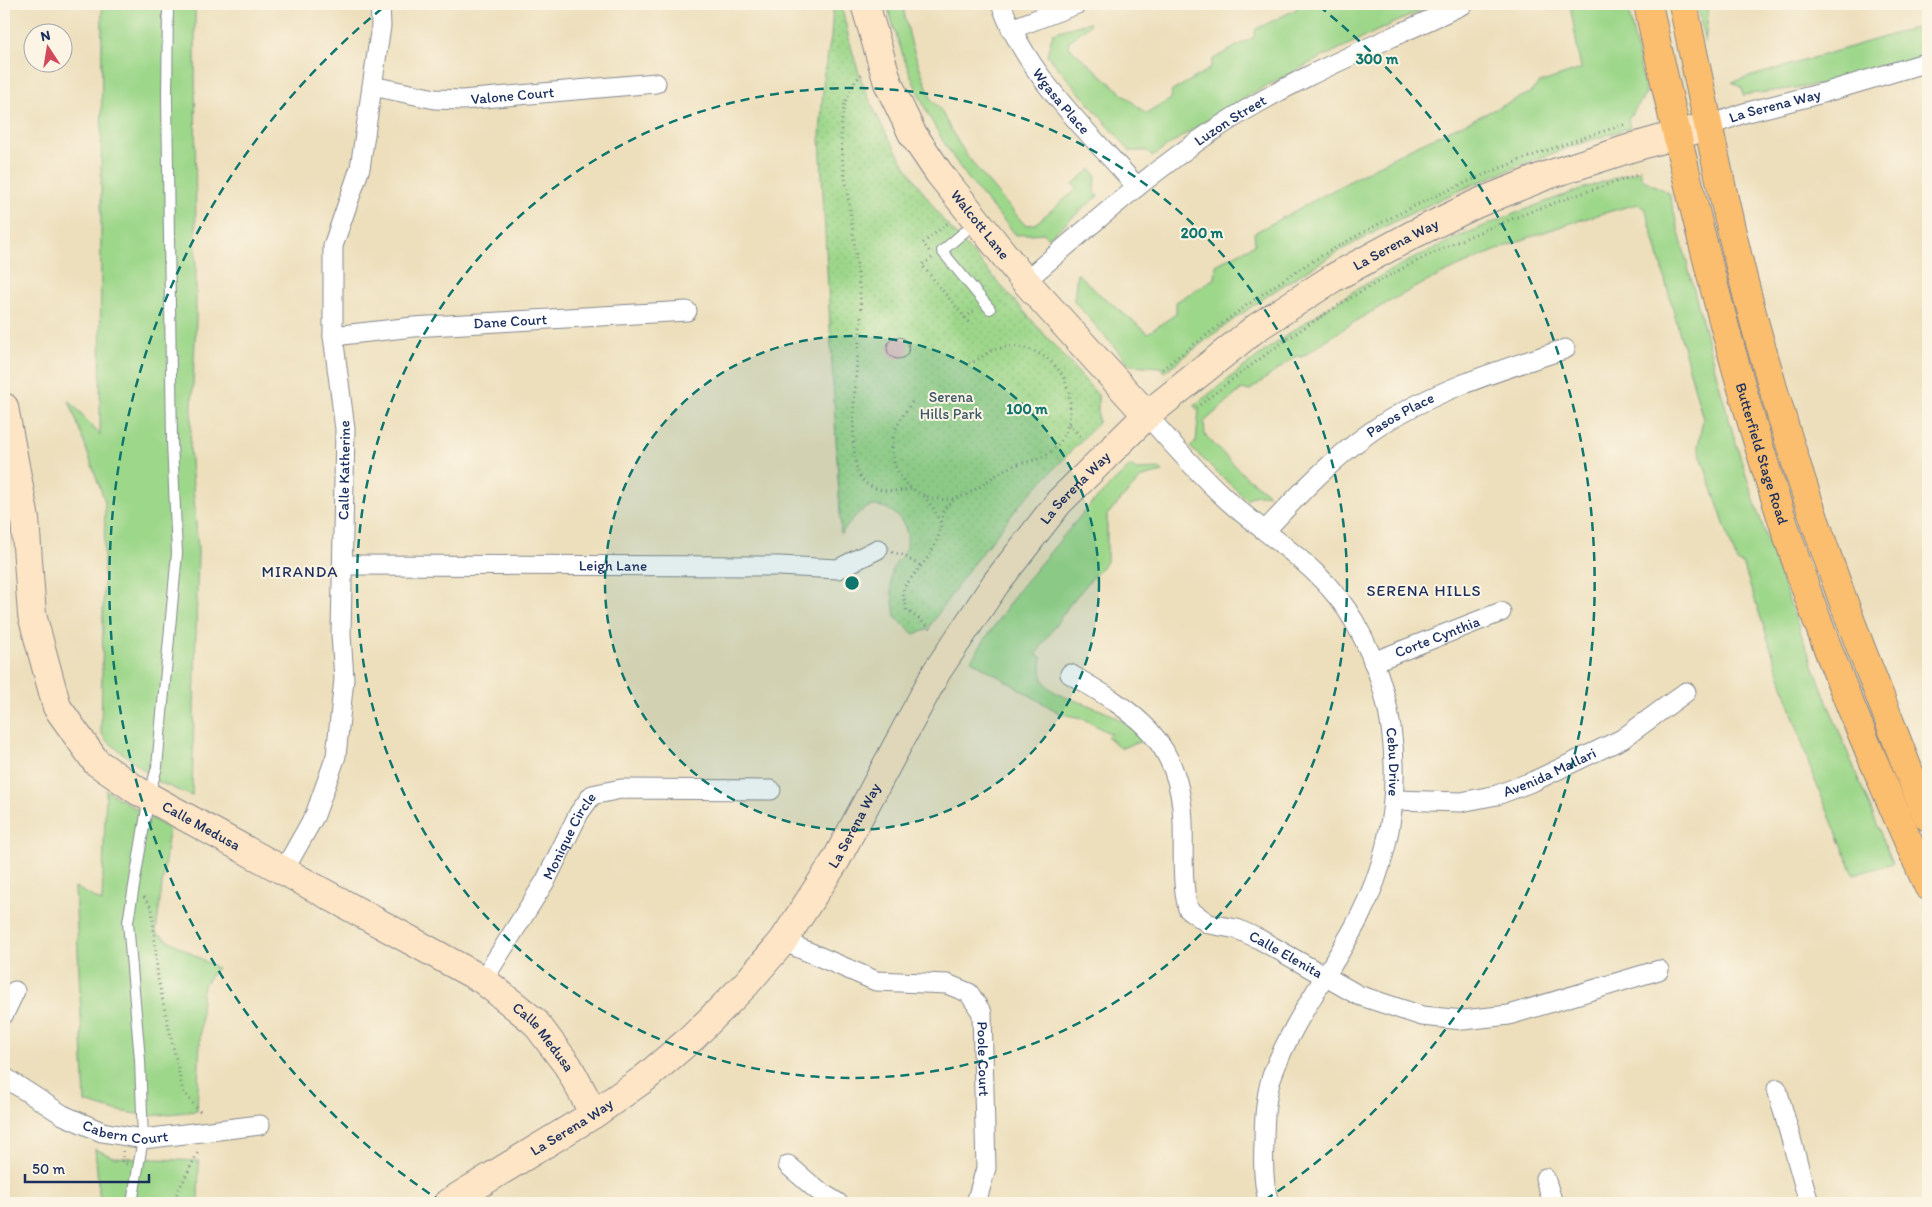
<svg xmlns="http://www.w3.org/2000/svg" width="1932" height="1207" font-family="Itim,sans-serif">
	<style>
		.green { fill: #9dd78a; stroke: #5c8374 }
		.park { fill: url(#park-dots); stroke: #5c8374 }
		.building { fill: #d999ae }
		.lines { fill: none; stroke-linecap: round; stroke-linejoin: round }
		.lane-casing { stroke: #84878d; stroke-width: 12 }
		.street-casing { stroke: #84878d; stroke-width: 21 }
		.secondary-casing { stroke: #84878d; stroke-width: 30 }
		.primary-casing { stroke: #84878d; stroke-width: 30 }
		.path { stroke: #84878d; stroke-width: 3; stroke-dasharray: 1 4; stroke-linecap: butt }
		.lane { stroke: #fff; stroke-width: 10 }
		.street { stroke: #fff; stroke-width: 19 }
		.secondary { stroke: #fde5c5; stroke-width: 28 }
		.primary { stroke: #fbbe6e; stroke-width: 28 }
		.ring { fill: none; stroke: #0f766e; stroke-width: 2.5; stroke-dasharray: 9 6 }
		.labels { text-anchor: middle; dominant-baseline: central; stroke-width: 4; stroke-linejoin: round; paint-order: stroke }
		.street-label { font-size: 15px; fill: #1b2f5e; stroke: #fcf5e5 }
		.park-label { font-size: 15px; fill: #3c5969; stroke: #fcf5e5 }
		.neighbourhood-label { font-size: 16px; letter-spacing: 1px; fill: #1b2f5e; stroke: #fcf5e5 }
		.centre { fill: #0f766e; stroke: #fcf5e5; stroke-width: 2.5 }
		.ring-label { font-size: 15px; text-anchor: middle; font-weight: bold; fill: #0f766e; stroke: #fcf5e5; stroke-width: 4; stroke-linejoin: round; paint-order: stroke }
	</style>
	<defs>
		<pattern id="park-dots" width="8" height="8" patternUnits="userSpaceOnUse" patternTransform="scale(1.25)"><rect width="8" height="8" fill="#9dd78a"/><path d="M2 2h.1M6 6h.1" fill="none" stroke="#87b97a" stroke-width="1.8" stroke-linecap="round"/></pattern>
	</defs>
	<rect width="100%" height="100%" fill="#fcf5e5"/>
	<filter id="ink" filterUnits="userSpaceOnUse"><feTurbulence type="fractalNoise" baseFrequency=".02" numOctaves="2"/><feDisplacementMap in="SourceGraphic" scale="10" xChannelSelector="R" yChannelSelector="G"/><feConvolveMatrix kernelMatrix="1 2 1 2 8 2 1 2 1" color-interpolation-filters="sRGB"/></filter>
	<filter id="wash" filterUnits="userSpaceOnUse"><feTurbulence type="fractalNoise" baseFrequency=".0096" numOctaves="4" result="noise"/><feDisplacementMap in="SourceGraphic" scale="20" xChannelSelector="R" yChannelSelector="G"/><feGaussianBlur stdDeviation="1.12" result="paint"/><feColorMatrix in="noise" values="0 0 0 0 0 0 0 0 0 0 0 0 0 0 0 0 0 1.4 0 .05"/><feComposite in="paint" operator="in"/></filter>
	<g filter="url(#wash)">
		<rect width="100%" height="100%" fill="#eddfbc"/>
		<path class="green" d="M102,4H195L196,319L190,448L198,549L192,796L159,782L106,740L101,732L105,502L69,400L100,435Z
			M887,4H902L912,46L932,101C942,108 945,120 951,130C970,165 1000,195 1025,225L1035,224L1077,189L1073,184L1091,169L1096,175L1095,192L1098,196L1048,238L1044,233L1016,235C998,213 978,193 962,170C926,120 903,63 887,4Z
			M1298,4H1436C1337,49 1241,93 1152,157L1147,151H1130L1047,55L1053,33L1089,22L1090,25L1068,42L1069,47L1146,114L1171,99L1172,91L1210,69L1213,59L1254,37L1256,29L1297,9Z
			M1570,4H1627L1646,94L1628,119L1630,128C1513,163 1410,208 1306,271C1256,301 1210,337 1164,372L1160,367L1130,365L1074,301L1077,273L1098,293L1148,333L1176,314V302L1215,278L1216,265L1255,244L1254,233L1409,149L1530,93L1539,83L1581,69Z
			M1697,4H1709L1705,43Z
			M1928,24V55L1841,82L1743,95L1742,88L1732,82Z
			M1640,170L1642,179L1669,193C1689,270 1708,347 1730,423C1774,573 1833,719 1893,863L1854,875L1813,776L1743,564L1737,562L1698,447L1703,419L1646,210L1638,204C1518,234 1402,285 1302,357L1296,356L1249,391L1242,389L1204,422L1205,435L1245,476L1269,494L1252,496L1247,500L1190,447L1196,442L1199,411L1194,406C1245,365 1298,325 1354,291C1443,238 1541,201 1640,170Z
			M1131,465L1136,470L1161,469L1163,472L1142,477L1107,515V561L1070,604L1036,654L1042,658C1035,695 1067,696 1093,707C1112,714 1131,724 1143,741L1121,748L1107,737L1111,734L1082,718L1061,714L971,660L1020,588L1087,508Z
			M106,790L169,829L156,933L217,968L205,983L202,994L197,1111L150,1116L112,1110L85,1102L75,887L102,902Z
			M95,1149L113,1157L199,1161L198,1203H100Z"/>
		<path class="park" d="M833,4H841C846,26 851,49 858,70C876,125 910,174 943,220L1098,395V423L1022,502L969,569L927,630L914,634L895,617C894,606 889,580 892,571C894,564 901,558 904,552C914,533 900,512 882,507C862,502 852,520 841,534L820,137L824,73L831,38Z"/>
		<g id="blocks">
			<path class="building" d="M887 348a11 11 0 1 1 22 0a11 11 0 1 1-22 0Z"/>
		</g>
	</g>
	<g filter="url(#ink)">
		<use href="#blocks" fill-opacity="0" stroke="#84878d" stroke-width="1"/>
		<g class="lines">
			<defs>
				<path id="lane" d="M976,222L942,251L990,309
					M132,1203L143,1139L140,1060L128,922L149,796L157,767L177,553L172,442L167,99L168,4"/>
				<g id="street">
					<path id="s1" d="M1001,4C1027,76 1087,130 1137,187"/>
					<path d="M1011,29L1077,4"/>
					<path id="s2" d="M372,86L435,99L462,100L656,83"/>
					<path id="s3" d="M1708,126L1744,113L1823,93L1928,62"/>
					<path id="s4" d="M1025,281C1088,228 1149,173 1217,128C1294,77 1382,43 1464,4"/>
					<path id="s5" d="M333,336L413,327L687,311"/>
					<path id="s6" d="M1147,415C1172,444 1198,473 1226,499C1270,539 1323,567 1354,621C1406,711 1407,823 1360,916C1333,970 1293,1018 1272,1076C1265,1097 1264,1122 1264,1144C1263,1163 1263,1185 1269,1203"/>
					<path id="s7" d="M1266,530C1299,494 1332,459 1372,431C1428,392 1501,370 1565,349"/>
					<path id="s8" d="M343,565L779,566L838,569L878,549"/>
					<path id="s9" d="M1373,662L1501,612"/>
					<path id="s10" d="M1070,674C1135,712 1180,739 1183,822C1184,851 1181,880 1188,909L1209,924L1237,929L1259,939L1358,995L1422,1016L1463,1020L1509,1015L1659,970"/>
					<path id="s11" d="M1395,800L1461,802L1497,795L1534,781L1622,739L1686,692"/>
					<path id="s12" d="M284,870L315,815L336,756L344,679L341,634L345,429L333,336V246L360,168L381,26L380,4"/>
					<path id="s13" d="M783,941L876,981L947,984L969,993L982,1013L986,1168L976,1203"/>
					<path id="s14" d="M483,980L546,880L579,813L592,795L621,789L771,790"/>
					<path d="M4,1014L15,991"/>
					<path id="s15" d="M4,1077L63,1115L102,1132L143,1139L260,1125"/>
					<path d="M1777,1089L1809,1203"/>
					<path d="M788,1165L817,1190L838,1203"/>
					<path d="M1545,1178L1553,1203"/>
				</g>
				<g id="secondary">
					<path id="s16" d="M865,4L888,83L912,133L939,173L1025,281L1147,415"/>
					<path id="s17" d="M4,407L25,519L32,615L57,707L96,762L138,791L483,980L535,1022L568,1066L594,1114"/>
					<path id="s18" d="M448,1203L594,1114L645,1078L693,1037L746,984L783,941L836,860L937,671L996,583L1059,502L1147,415L1256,328L1333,278L1412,235L1478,203L1545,176L1634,147L1708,126"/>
				</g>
				<g id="primary">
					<path id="s19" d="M1648,4C1693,215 1745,426 1820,628C1853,716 1890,801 1928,886"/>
					<path d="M1683,4C1707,118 1729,233 1761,346C1794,464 1833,580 1879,694C1895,735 1910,777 1928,817"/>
				</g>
			</defs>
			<use href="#lane" class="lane-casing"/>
			<use href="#street" class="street-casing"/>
			<use href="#secondary" class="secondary-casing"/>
			<use href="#primary" class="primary-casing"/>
			<path class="path" d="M929,251L923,243L949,222
				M932,258L922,265L969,323
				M861,309C859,278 855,248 851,217C846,176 826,107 863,73
				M861,317C859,348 845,456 861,478C872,493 895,492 911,489
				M965,318L976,309
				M1162,369C1208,334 1254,298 1303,267C1404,205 1513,158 1627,124
				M912,402C904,414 896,424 893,439C886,476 920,506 956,498C977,493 989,477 1008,468C1020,462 1033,462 1044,456C1070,442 1076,406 1065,381C1053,353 1017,338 989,352C981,356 977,362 969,363
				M1196,408C1266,352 1340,299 1421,259C1491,224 1566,198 1640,174
				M1069,424L1085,441
				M924,496L934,509L940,522
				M892,552L902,555L921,566
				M931,628L907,610L903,596L904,587L930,555L939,535L944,509L955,498
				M144,897L152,909L158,979L183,1091L201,1113
				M123,1151V1163L127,1164
				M172,1203L198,1152"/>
			<use href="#lane" class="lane"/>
			<use href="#street" class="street"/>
			<use href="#secondary" class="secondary"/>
			<use href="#primary" class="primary"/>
		</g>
	</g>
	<circle cx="852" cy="583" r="247" fill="#0f766e" fill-opacity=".12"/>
	<g class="ring">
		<circle cx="852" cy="583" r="247"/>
		<circle cx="852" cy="583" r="495"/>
		<path d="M442 1202A742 742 0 0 1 385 6M1319 6A742 742 0 0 1 1262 1202"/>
	</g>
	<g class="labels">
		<g class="street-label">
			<text stroke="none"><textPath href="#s2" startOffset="142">Valone Court</textPath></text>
			<text stroke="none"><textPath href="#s1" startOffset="115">Wgasa Place</textPath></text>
			<text stroke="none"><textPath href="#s3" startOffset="70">La Serena Way</textPath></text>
			<text stroke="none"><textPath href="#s4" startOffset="261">Luzon Street</textPath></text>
			<text stroke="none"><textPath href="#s16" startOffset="252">Walcott Lane</textPath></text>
			<text stroke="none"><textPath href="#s18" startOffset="1374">La Serena Way</textPath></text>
			<text stroke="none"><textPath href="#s5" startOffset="178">Dane Court</textPath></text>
			<text stroke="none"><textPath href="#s7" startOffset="178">Pasos Place</textPath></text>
			<text stroke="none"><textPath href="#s19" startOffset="464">Butterfield Stage Road</textPath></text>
			<text stroke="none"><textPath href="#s12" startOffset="412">Calle Katherine</textPath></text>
			<text stroke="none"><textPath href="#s18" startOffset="969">La Serena Way</textPath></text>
			<text stroke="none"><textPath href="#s8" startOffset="270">Leigh Lane</textPath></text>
			<text stroke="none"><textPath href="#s9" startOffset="69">Corte Cynthia</textPath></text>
			<text stroke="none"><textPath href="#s6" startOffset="441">Cebu Drive</textPath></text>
			<text stroke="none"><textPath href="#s11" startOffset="160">Avenida Mallari</textPath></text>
			<text stroke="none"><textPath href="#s17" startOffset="496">Calle Medusa</textPath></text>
			<text stroke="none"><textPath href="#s18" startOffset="564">La Serena Way</textPath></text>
			<text stroke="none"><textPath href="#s14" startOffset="168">Monique Circle</textPath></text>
			<text stroke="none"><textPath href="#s10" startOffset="394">Calle Elenita</textPath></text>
			<text stroke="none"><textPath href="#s17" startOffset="901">Calle Medusa</textPath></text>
			<text stroke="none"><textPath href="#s13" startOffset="266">Poole Court</textPath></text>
			<text stroke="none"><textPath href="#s18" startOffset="145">La Serena Way</textPath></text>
			<text stroke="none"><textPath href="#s15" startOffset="136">Cabern Court</textPath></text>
		</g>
		<g class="park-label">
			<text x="951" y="397">Serena<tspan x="951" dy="17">Hills Park</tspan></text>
		</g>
		<g class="neighbourhood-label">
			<text x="300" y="571">MIRANDA</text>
			<text x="1424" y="590">SERENA HILLS</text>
		</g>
	</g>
	<circle cx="852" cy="583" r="8" class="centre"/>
	<g class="ring-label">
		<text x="1377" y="64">300 m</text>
		<text x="1202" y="238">200 m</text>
		<text x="1027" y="414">100 m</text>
	</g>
	<rect width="1932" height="1207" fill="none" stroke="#fcf5e5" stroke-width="20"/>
	<g transform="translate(48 48) rotate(348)"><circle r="24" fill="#fcf5e5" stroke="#a2a6af"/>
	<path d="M0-4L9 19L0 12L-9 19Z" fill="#d1495b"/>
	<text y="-8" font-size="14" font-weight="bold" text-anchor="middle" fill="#1b2f5e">N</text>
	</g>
	<path d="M25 1174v8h124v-8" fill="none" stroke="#1b2f5e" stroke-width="2.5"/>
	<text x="32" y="1174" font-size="15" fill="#1b2f5e" stroke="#fcf5e5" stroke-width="4" paint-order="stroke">50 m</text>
</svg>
